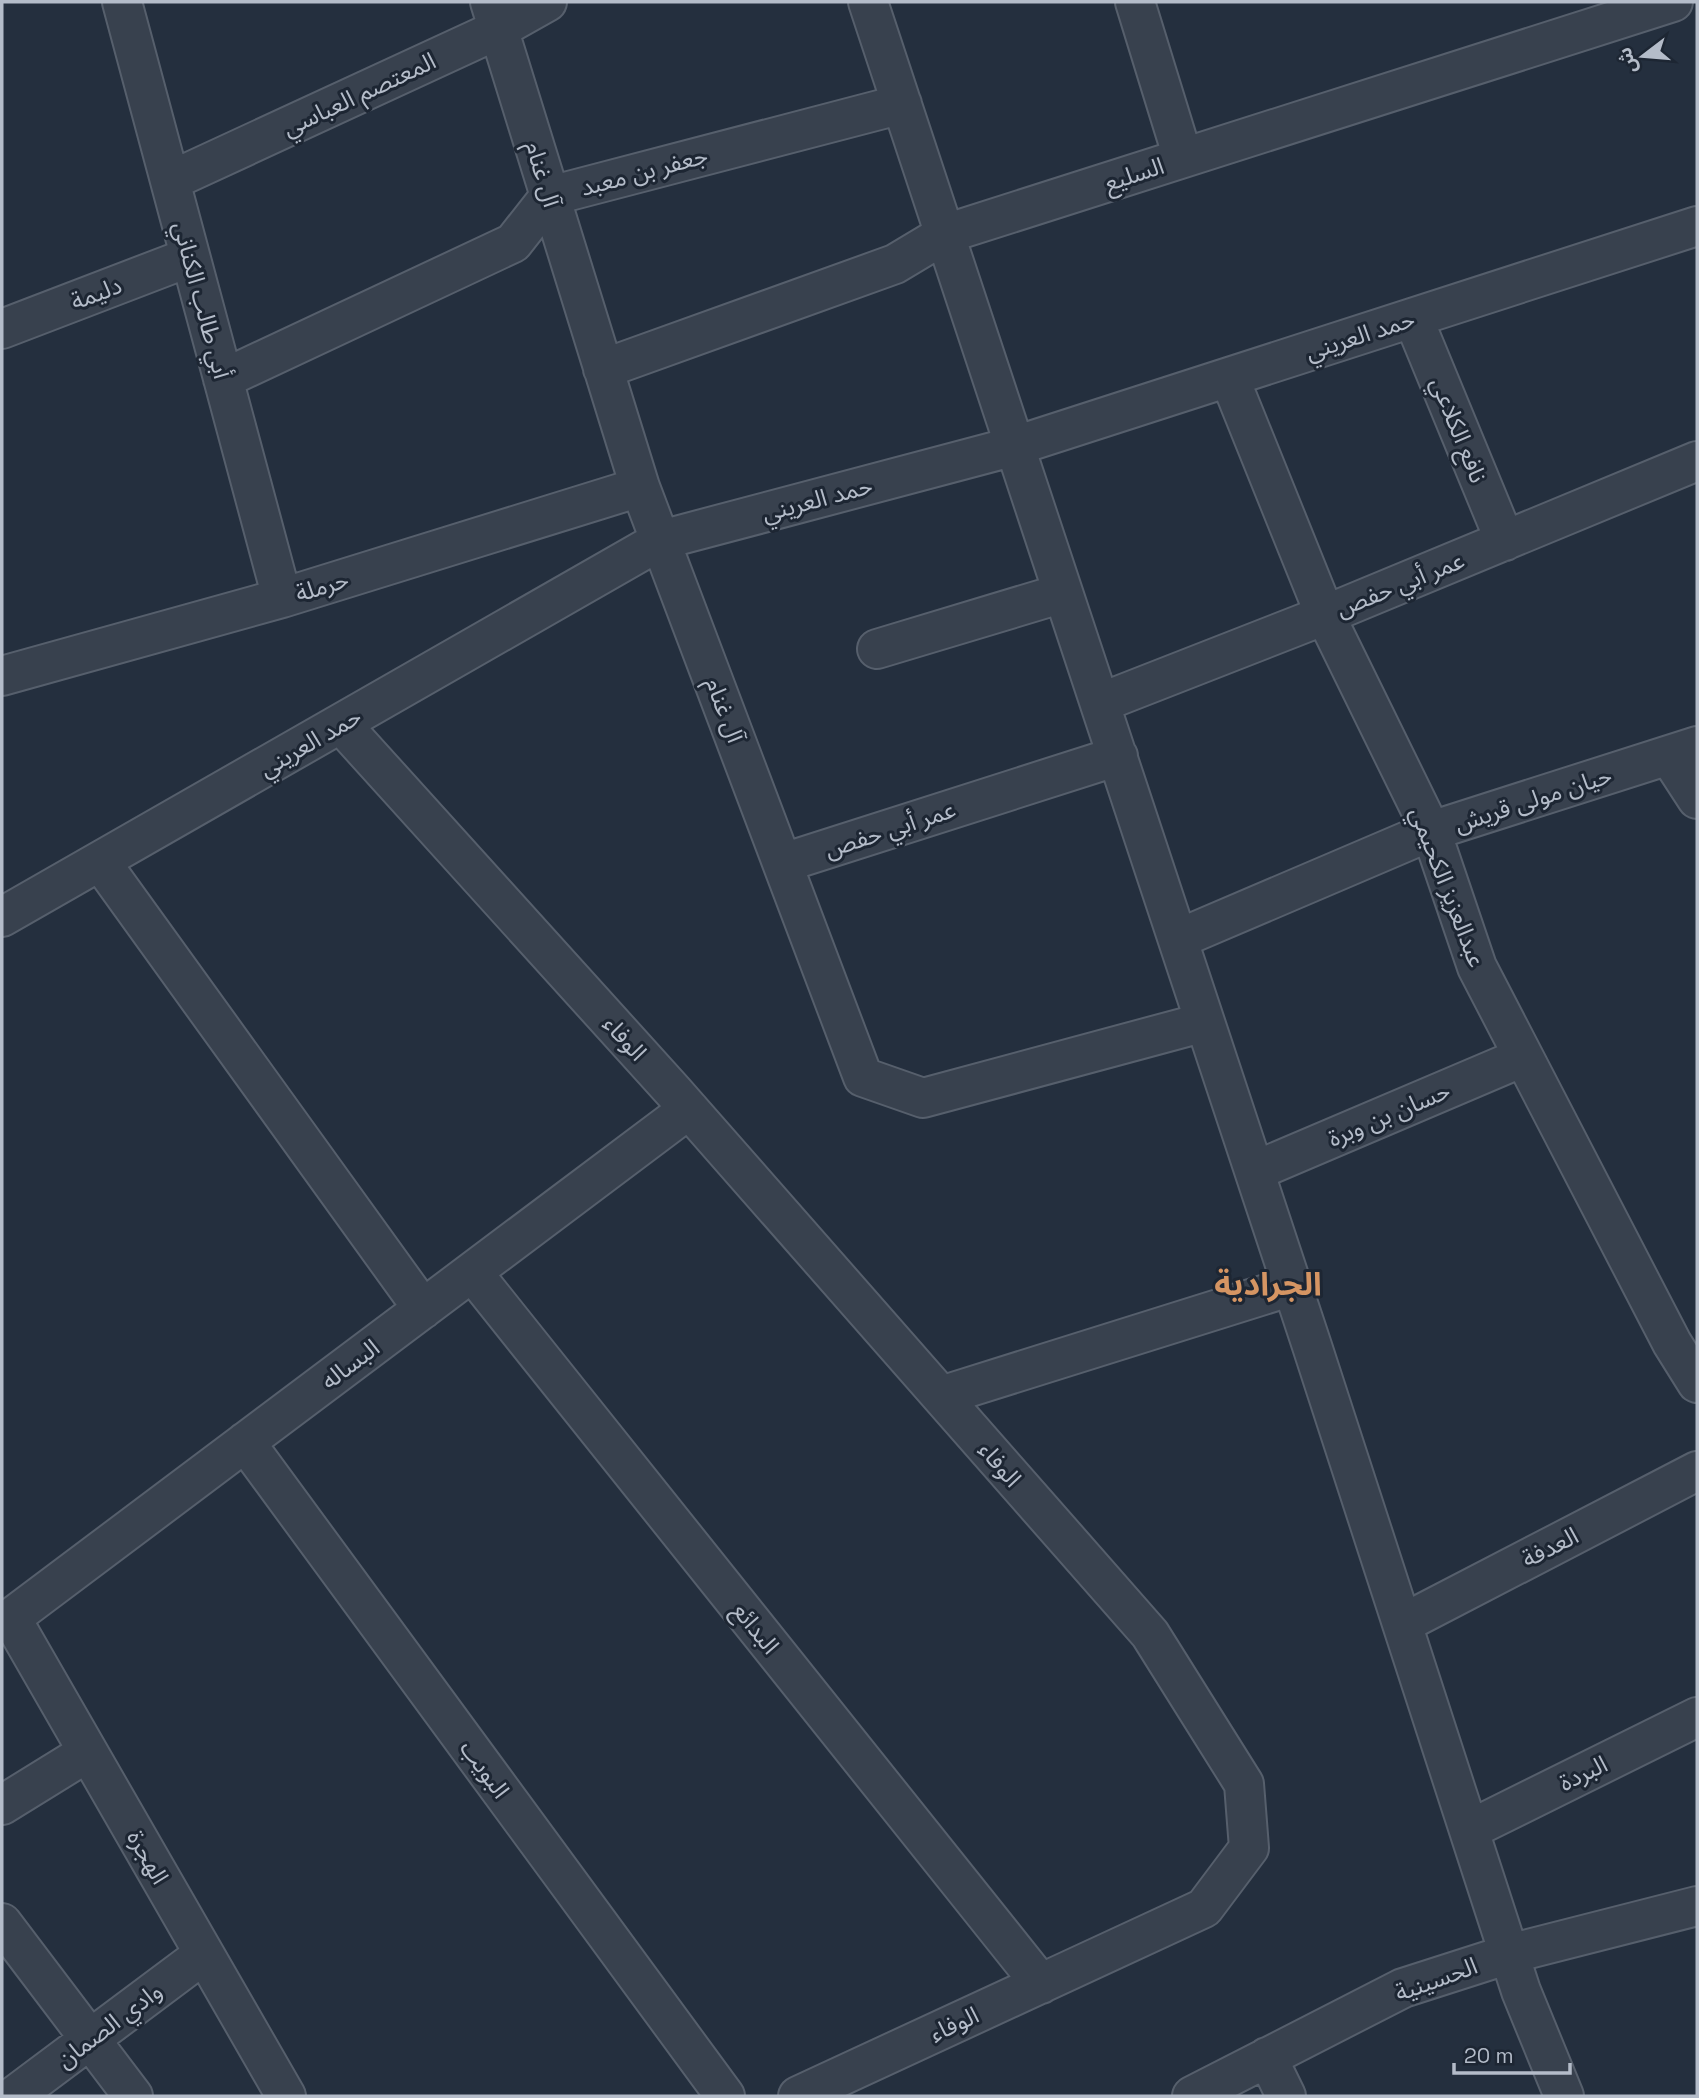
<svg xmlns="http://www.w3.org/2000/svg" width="1699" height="2098" font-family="'Space Grotesk','Noto Sans Arabic',sans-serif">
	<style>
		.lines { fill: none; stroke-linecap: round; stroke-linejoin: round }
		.street-casing { stroke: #565f6c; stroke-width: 42 }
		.street { stroke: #38414e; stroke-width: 38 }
		.labels { text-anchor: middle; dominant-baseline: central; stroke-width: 6; stroke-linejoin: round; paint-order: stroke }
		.street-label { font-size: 24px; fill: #b4bcc9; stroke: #1d2633 }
		.district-label { font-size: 32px; font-weight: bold; fill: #d59563; stroke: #1d2633 }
	</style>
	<rect width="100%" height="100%" fill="#242f3e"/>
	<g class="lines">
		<defs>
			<path id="street" d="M122,2L282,598
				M490,2L640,487L863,1077L923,1098L1205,1022
				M868,2L1312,1346L1521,1991L1564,2096
				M1135,2L1183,158
				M170,181L499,29L547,2
				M1413,318L1505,541
				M2,329L190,257
				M603,369L895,264L945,234L1673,2
				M1229,377L1325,615L1431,831L1477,967L1672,1343L1697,1383
				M223,379L513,243L550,196L902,104
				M877,649L1063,593
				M2,676L282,598L640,487
				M1100,703L1325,615L1697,461
				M341,724L673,1091L1150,1634L1244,1784L1249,1848L1204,1908L798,2096
				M1669,756L1697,799
				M100,861L423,1309
				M783,863L1118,756
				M2,917L661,540L1015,446L1697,226
				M1178,939L1431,831L1697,746
				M1255,1171L1523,1057
				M472,1272L1041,1984
				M941,1396L1292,1286
				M245,1442L725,2096
				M1402,1624L1697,1471
				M2,1805L88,1752
				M1469,1830L1697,1717
				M2,1923L133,2096
				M1267,2057L1286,2096
				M14,2096L204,1954
				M286,2096L11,1618L689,1109
				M1192,2096L1403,1988L1509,1954L1697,1906"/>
		</defs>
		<use href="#street" class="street-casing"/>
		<use href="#street" class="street"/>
	</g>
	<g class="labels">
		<g class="street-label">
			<text transform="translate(359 94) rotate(-25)">المعتصم العباسي</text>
			<text transform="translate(644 171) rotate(-15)">جعفر بن معبد</text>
			<text transform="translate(543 174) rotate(73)">آل غنام</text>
			<text transform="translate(1134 174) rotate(-18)">السليع</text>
			<text transform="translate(96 293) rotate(-21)">دليمة</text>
			<text transform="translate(202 300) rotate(75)">أبي طالب الكناني</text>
			<text transform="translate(1360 335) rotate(-18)">حمد العريني</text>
			<text transform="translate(1459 430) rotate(68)">نافع الكلاعي</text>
			<text transform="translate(817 499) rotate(-15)">حمد العريني</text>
			<text transform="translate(1400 584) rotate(-22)">عمر أبي حفص</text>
			<text transform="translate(322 586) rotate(-17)">حرملة</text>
			<text transform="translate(725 710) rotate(69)">آل غنام</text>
			<text transform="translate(310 742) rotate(-30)">حمد العريني</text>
			<text transform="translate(1533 799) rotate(-18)">حيان مولى قريش</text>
			<text transform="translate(890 829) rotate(-18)">عمر أبي حفص</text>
			<text transform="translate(1448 887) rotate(69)">عبدالعزيز الكحيمي</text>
			<text transform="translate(625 1038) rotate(48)">الوفاء</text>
			<text transform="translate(1389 1114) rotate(-23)">حسان بن وبرة</text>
			<text transform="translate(350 1364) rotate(-37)">البساله</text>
			<text transform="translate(1000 1464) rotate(49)">الوفاء</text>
			<text transform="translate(1550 1547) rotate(-27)">العدفة</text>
			<text transform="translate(756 1628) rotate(51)">البدائع</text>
			<text transform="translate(485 1769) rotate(54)">البويب</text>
			<text transform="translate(1583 1773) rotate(-26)">البردة</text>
			<text transform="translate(148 1857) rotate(60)">الهجرة</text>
			<text transform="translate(1436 1979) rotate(-20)">الحسينية</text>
			<text transform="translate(954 2024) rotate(-25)">الوفاء</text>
			<text transform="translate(109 2025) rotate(-37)">وادي الصمان</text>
		</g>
		<g class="district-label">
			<text x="1268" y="1284">الجرادية</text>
		</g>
	</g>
	<rect width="1699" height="2098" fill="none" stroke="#b4bcc9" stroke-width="7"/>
	<g transform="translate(1643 56) rotate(254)" stroke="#1d2633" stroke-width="5" paint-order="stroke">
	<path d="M0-5L12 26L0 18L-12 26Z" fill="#b4bcc9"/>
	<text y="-10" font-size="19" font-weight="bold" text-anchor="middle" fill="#b4bcc9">ش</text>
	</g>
	<path d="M1454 2063v10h116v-10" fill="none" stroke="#b4bcc9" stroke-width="3.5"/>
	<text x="1464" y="2063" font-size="21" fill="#b4bcc9" stroke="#1d2633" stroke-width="5" paint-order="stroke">20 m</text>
</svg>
